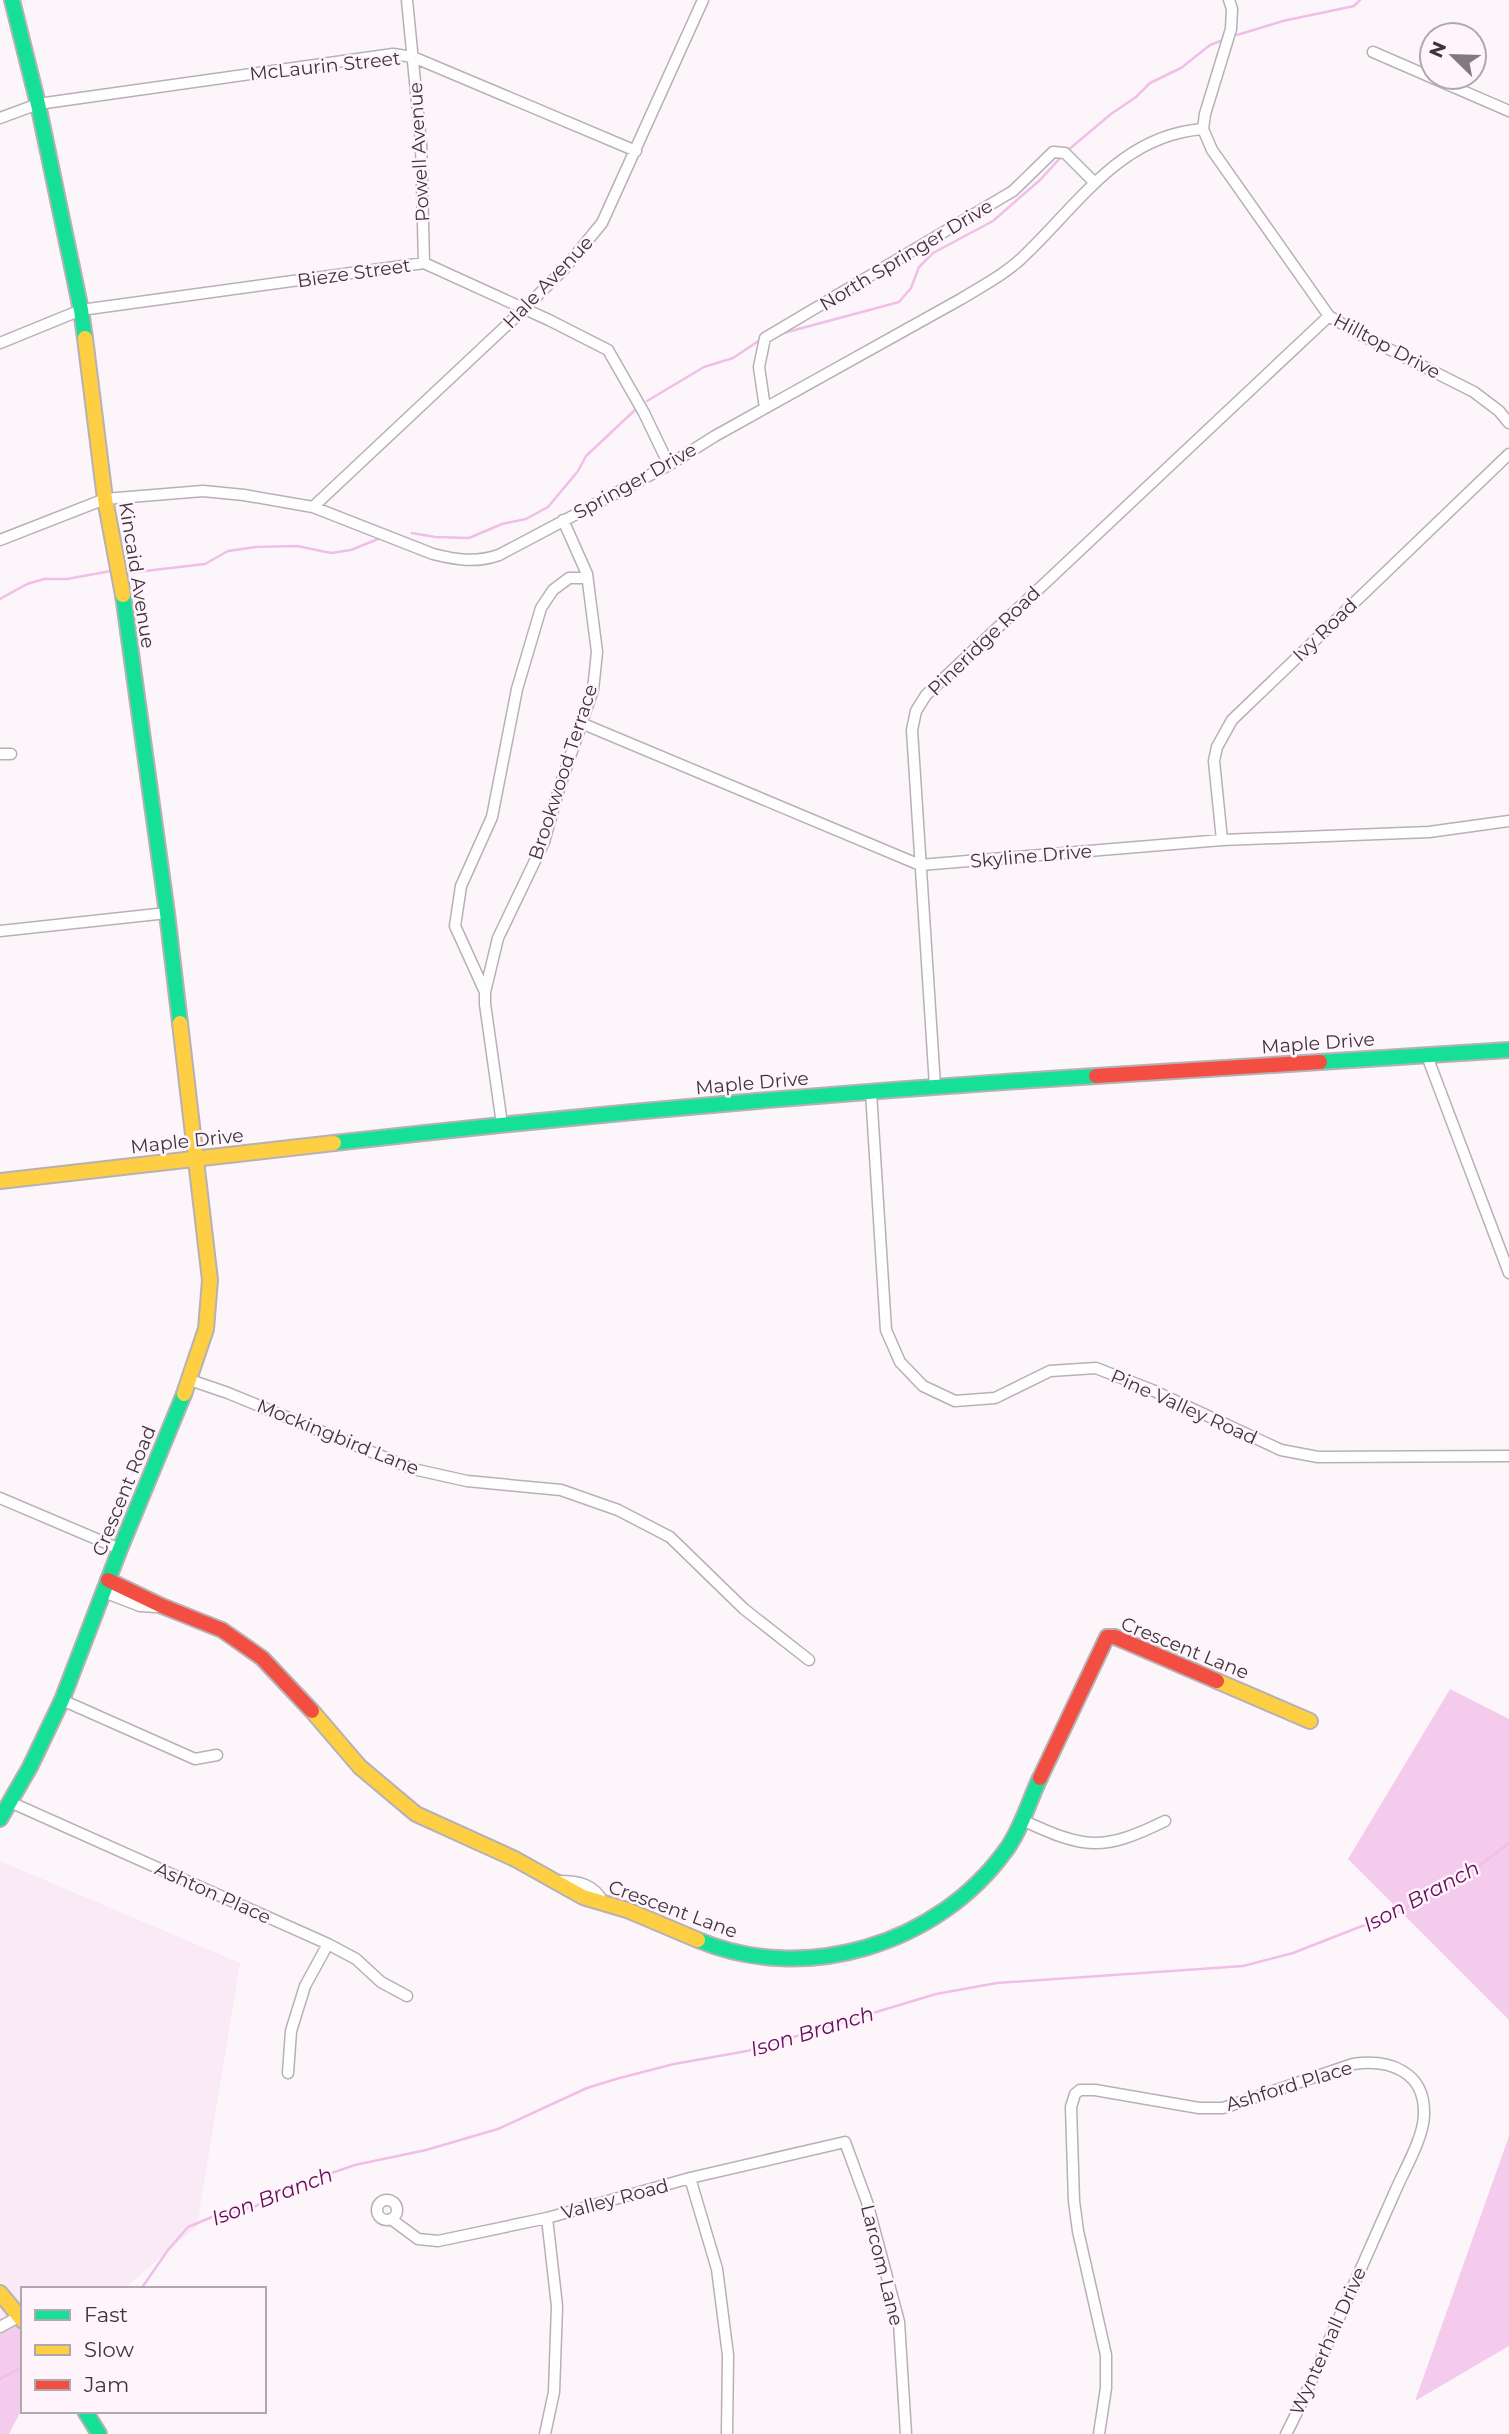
<svg xmlns="http://www.w3.org/2000/svg" width="1509" height="2434" font-family="Montserrat,sans-serif">
	<style>
		.built { fill: #f9eaf5 }
		.forest { fill: #f4cbed }
		.lines { fill: none; stroke-linecap: round; stroke-linejoin: round }
		.stream { stroke: #f1bee8; stroke-width: 2.5 }
		.street-casing { stroke: #b7b1b6; stroke-width: 13 }
		.fast-casing { stroke: #b7b1b6; stroke-width: 18 }
		.slow-casing { stroke: #b7b1b6; stroke-width: 18 }
		.jam-casing { stroke: #b7b1b6; stroke-width: 18 }
		.street { stroke: #fffefe; stroke-width: 10 }
		.fast { stroke: #16e098; stroke-width: 14 }
		.slow { stroke: #ffcf43; stroke-width: 14 }
		.jam { stroke: #f24e42; stroke-width: 14 }
		.labels { text-anchor: middle; dominant-baseline: central; stroke-width: 5; stroke-linejoin: round; paint-order: stroke }
		.street-label { font-size: 19px; fill: #3d353b; stroke: #fff3fc }
		.water-label { font-size: 21px; font-style: italic; fill: #610f59; stroke: #fff3fc }
	</style>
	<rect width="100%" height="100%" fill="#fcf6fb"/>
	<path class="built" d="M0,1861L240,1963L197,2226L124,2289H23V2324L0,2330Z"/>
	<path class="forest" d="M1450,1689L1509,1719V2020L1348,1859Z
		M1509,2136V2346L1415,2401Z
		M22,2324L23,2407L9,2434H0V2330Z"/>
	<g class="lines">
		<path class="stream" d="M1237,35L1283,21L1354,6L1360,0
			M1067,151L1111,114L1136,97L1150,83L1181,68L1210,45L1223,40
			M780,334L899,302L911,288L919,267L933,253L993,221L1040,180L1062,156
			M647,401L704,367L733,358L760,340
			M412,533L435,537L469,538L502,524L526,519L548,507L578,471L586,456L636,409
			M128,573L205,564L228,551L256,547L297,546L331,553L351,550L383,537
			M0,599L27,584L44,579H67L111,571
			M141,2289L168,2250L188,2227L212,2217L254,2207L296,2185L355,2165L426,2150L498,2129L587,2088L616,2079L674,2064L747,2051L936,1994L997,1983L1243,1966L1293,1953L1362,1926L1379,1923L1479,1866L1509,1843
			M0,2379L23,2367"/>
		<defs>
			<path id="street" d="M407,0L421,143L424,263
				M1229,0L1232,9L1231,29L1205,114L1203,129L1212,150L1329,316L1359,334L1474,392L1499,411L1509,423
				M1373,52L1509,111
				M0,118L38,104L393,54L413,57L636,151
				M0,343L81,310L424,263L549,320L608,350L644,413L669,465
				M765,408L759,367L765,338L1013,191L1053,152L1065,153L1094,182
				M313,507L523,310L564,269L602,223L703,0
				M0,540L105,499L203,491L244,495L313,507L433,554C457,560 476,563 499,555L669,465L715,436L961,299C984,285 1009,272 1027,253C1080,202 1122,135 1203,129
				M581,723L920,865L1222,840L1429,832L1509,821
				M0,754H11
				M1222,840L1214,761L1217,747L1232,720L1509,454
				M0,931L167,913
				M485,992L455,926L461,886L492,817L517,689L541,608L553,590L569,578H587
				M1427,1056L1509,1273
				M935,1086L912,730L916,711L926,695L1329,316
				M871,1092L886,1330L900,1362L923,1386L955,1401L995,1398L1050,1371L1096,1368L1152,1390L1281,1450L1318,1457L1509,1456
				M502,1124L485,1004V992L498,938L544,842L559,789L593,690L597,652L587,574L563,520
				M190,1380L228,1393L413,1469L467,1481L561,1490L618,1510L670,1537L744,1609L809,1660
				M0,1498L120,1549
				M104,1592L140,1606L157,1607
				M62,1700L195,1759L217,1755
				M10,1802L328,1944L356,1959L381,1982L407,1996
				M1022,1820C1085,1849 1102,1852 1165,1821
				M559,1881C578,1881 594,1884 603,1902
				M288,2073L291,2031L305,1986L328,1944
				M690,2178L717,2269L728,2355L727,2434
				M377 2210a10 10 0 1 1 20 0a10 10 0 1 1-20 0Z
				M391,2219L418,2239L438,2241L547,2218L690,2178L845,2142L867,2202L899,2322L906,2434
				M0,2327L20,2316
				M545,2434L554,2392L557,2306L547,2218
				M1099,2434L1106,2388V2355L1078,2231L1074,2201L1071,2107L1075,2094L1080,2090H1095L1199,2108H1223L1353,2064C1389,2059 1425,2071 1424,2114C1424,2138 1403,2172 1394,2194C1373,2242 1352,2289 1331,2336C1317,2369 1303,2402 1286,2434"/>
			<path id="fast" d="M12,0L38,104L81,310L85,338
				M123,595L167,913L180,1023
				M1320,1062L1509,1050
				M334,1143C587,1114 841,1092 1096,1076
				M0,1819L30,1767L62,1700L120,1549L184,1394
				M698,1940C805,1985 938,1945 1006,1850C1021,1830 1029,1801 1040,1778
				M85,2411L99,2434"/>
			<path id="slow" d="M85,338L105,499L123,595
				M180,1023L210,1280L206,1329L184,1394
				M0,1181L334,1143
				M1217,1681L1310,1721
				M312,1711L360,1767L416,1814L515,1859L583,1897L627,1910L698,1940
				M0,2293L23,2321"/>
			<path id="jam" d="M1096,1076L1320,1062
				M108,1580L162,1606L222,1630L262,1658L312,1711
				M1040,1778L1107,1637H1115L1217,1681"/>
		</defs>
		<use href="#street" class="street-casing"/>
		<use href="#fast" class="fast-casing"/>
		<use href="#slow" class="slow-casing"/>
		<use href="#jam" class="jam-casing"/>
		<use href="#street" class="street"/>
		<use href="#fast" class="fast"/>
		<use href="#slow" class="slow"/>
		<use href="#jam" class="jam"/>
	</g>
	<g class="labels">
		<g class="street-label">
			<text transform="translate(325 66) rotate(-6)">McLaurin Street</text>
			<text transform="translate(419 152) rotate(-93)">Powell Avenue</text>
			<text transform="translate(906 255) rotate(-31)">North Springer Drive</text>
			<text transform="translate(354 273) rotate(-8)">Bieze Street</text>
			<text transform="translate(548 282) rotate(-46)">Hale Avenue</text>
			<text transform="translate(1387 346) rotate(28)">Hilltop Drive</text>
			<text transform="translate(635 481) rotate(-29)">Springer Drive</text>
			<text transform="translate(137 575) rotate(81)">Kincaid Avenue</text>
			<text transform="translate(1325 630) rotate(-44)">Ivy Road</text>
			<text transform="translate(984 641) rotate(-44)">Pineridge Road</text>
			<text transform="translate(563 772) rotate(-72)">Brookwood Terrace</text>
			<text transform="translate(1031 856) rotate(-5)">Skyline Drive</text>
			<text transform="translate(1318 1043) rotate(-4)">Maple Drive</text>
			<text transform="translate(752 1083) rotate(-5)">Maple Drive</text>
			<text transform="translate(187 1141) rotate(-6)">Maple Drive</text>
			<text transform="translate(1184 1407) rotate(24)">Pine Valley Road</text>
			<text transform="translate(338 1437) rotate(22)">Mockingbird Lane</text>
			<text transform="translate(124 1491) rotate(-68)">Crescent Road</text>
			<text transform="translate(1185 1648) rotate(22)">Crescent Lane</text>
			<text transform="translate(213 1893) rotate(24)">Ashton Place</text>
			<text transform="translate(673 1909) rotate(20)">Crescent Lane</text>
			<text transform="translate(1289 2086) rotate(-17)">Ashford Place</text>
			<text transform="translate(615 2199) rotate(-15)">Valley Road</text>
			<text transform="translate(882 2265) rotate(76)">Larcom Lane</text>
			<text transform="translate(1328 2341) rotate(-66)">Wynterhall Drive</text>
		</g>
		<g class="water-label">
			<text transform="translate(1421 1896) rotate(-28)">Ison Branch</text>
			<text transform="translate(812 2031) rotate(-17)">Ison Branch</text>
			<text transform="translate(272 2196) rotate(-21)">Ison Branch</text>
		</g>
	</g>
	<rect x="21" y="2287" width="245" height="126" fill="#fff3fc" stroke="#b1a7af" stroke-width="2"/>
	<rect x="35" y="2310" width="35" height="10" fill="#16e098" stroke="#b1a7af" stroke-width="2"/>
	<text x="84" y="2322" font-size="21" fill="#3d353b">Fast</text>
	<rect x="35" y="2345" width="35" height="10" fill="#ffcf43" stroke="#b1a7af" stroke-width="2"/>
	<text x="84" y="2357" font-size="21" fill="#3d353b">Slow</text>
	<rect x="35" y="2380" width="35" height="10" fill="#f24e42" stroke="#b1a7af" stroke-width="2"/>
	<text x="84" y="2392" font-size="21" fill="#3d353b">Jam</text>
	<g transform="translate(1453 56) rotate(293)"><circle r="33" fill="#fff3fc" stroke="#b1a7af" stroke-width="2"/>
	<path d="M0-5L12 26L0 18L-12 26Z" fill="#80797e"/>
	<text y="-10" font-size="19" font-weight="bold" text-anchor="middle" fill="#3d353b">N</text>
	</g>
</svg>
